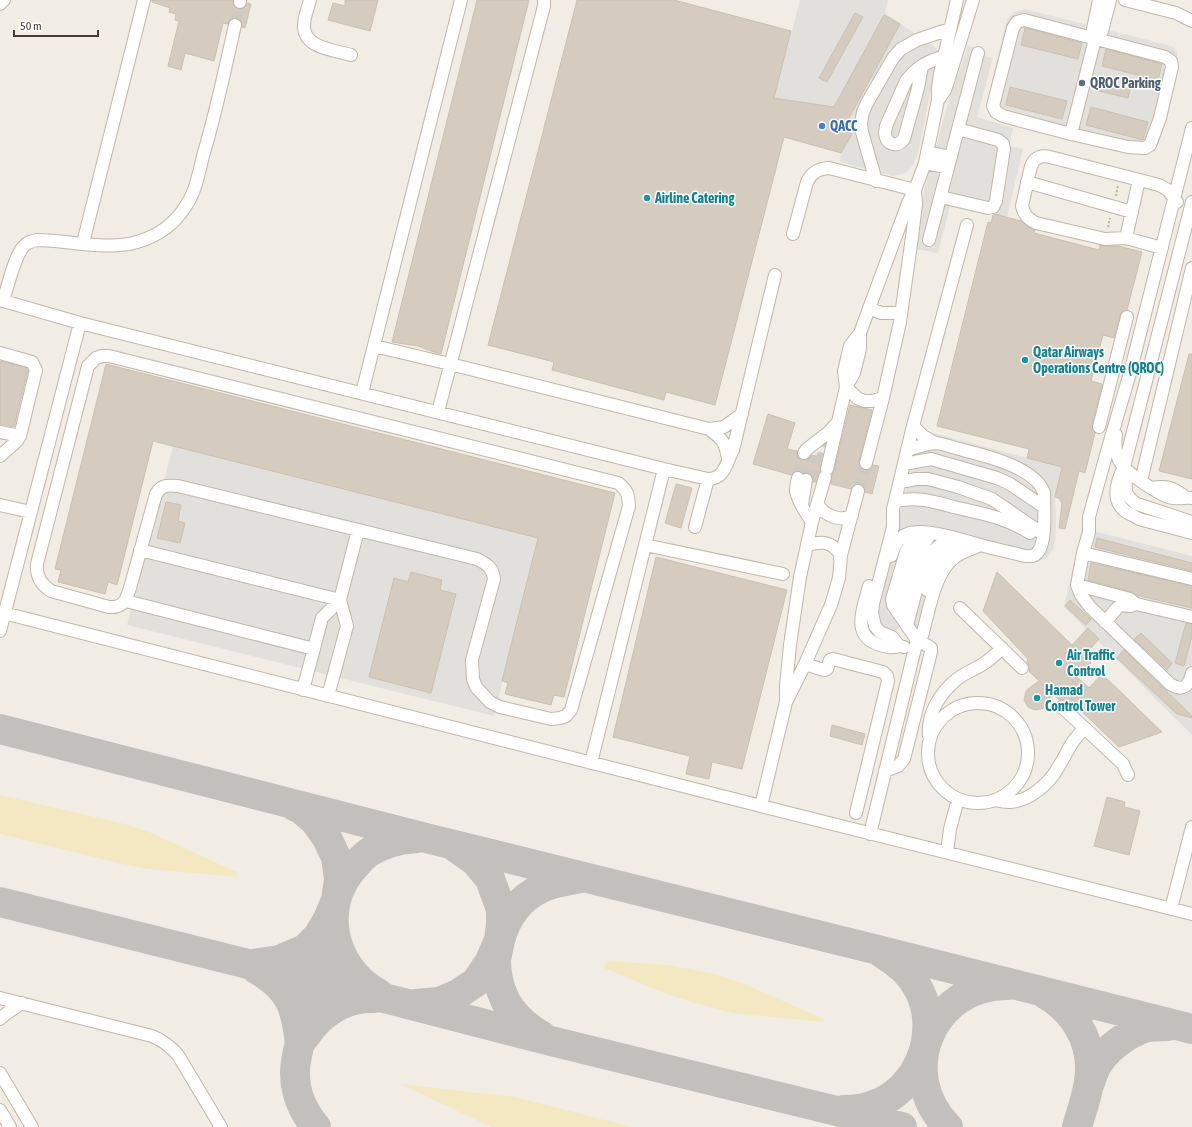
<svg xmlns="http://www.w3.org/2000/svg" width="1192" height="1127" font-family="'Asap Condensed',sans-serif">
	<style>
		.sand { fill: #f4e8c3 }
		.parking { fill: #e2e0dd }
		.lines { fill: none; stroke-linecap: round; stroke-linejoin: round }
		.taxiway { stroke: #c2c0bc; stroke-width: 30 }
		.building { fill: #d5cbbf; stroke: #ccc0af }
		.minor-tunnel { stroke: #cecac2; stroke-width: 12; stroke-dasharray: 12 6; stroke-linecap: butt }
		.minor-casing { stroke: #bfb7ac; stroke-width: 14 }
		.path { stroke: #bdb09b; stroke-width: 2; stroke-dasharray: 2 2; stroke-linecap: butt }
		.minor { stroke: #fff; stroke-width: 12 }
		.service-dot { fill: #5c6f8a; stroke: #fff; stroke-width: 1.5 }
		.shop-dot { fill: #3f7fe0; stroke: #fff; stroke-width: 1.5 }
		.culture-dot { fill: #0f9aa8; stroke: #fff; stroke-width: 1.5 }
		.labels { text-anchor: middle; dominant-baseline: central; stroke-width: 3; stroke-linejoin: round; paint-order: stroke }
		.service-label { font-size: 14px; font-weight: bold; fill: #4e5e75; stroke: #fff; text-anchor: start }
		.shop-label { font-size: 14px; font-weight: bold; fill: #366cbe; stroke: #fff; text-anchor: start }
		.culture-label { font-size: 14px; font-weight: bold; fill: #0d838f; stroke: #fff; text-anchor: start }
	</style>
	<rect width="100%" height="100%" fill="#f1ede5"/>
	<path class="sand" d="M0,795L125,824L149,832L237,872L236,877L148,869L122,864L0,834Z
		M606,961L669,965L714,974L740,982L824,1019L823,1022L732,1013L691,1002L662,992L604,968Z
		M400,1084L515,1097L632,1127H491Z"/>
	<path class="parking" d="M800,0H888L885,13L939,50L918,153L914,164L906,173L893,176L840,162L841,153L852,134L774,98Z
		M1024,9L1172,46L1177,53L1178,66L1159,144L1152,152L1143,154L993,115L988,108L987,101L1007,19L1015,12Z
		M968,46L986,51L985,56L993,58L977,117L1013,128L1009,146L1023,149L1007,217L993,214H986L950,206L938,253L916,249L924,191L949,99Z
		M921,430L1062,467L1055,497L1056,524L1055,542L1054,548L1047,558L1038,561H1029L983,549L966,553L944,573L928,633L900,626L896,631L893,632L885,629L878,618L879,595Z
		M173,446L538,538L494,716L127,625Z
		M1082,528L1192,556V735L1064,607Z"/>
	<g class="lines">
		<path class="taxiway" d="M0,729L426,838L874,949L1192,1029
			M0,902L388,999L551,1041L902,1127
			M253,964L279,960L305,949L318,936L328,919L336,900L339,879L336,857L327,838L315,821L301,809L294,806
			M256,969C290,988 296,1007 300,1044L336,900
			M379,994C331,968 317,904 357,864C360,860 364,856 368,853C383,843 400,839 417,838
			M1045,994C1072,1009 1091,1038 1090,1070C1090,1089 1082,1109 1077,1127
			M416,1004L439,1002L458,994L476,982L490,961L499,940L501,924V909L490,879L475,861L455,847
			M542,1036C528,1028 513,1015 505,1000C500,989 496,974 496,962C496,958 497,954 498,950C502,926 513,905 534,892C548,883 565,881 581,878
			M1089,1085C1092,1077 1094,1069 1099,1062C1109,1047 1127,1034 1144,1028C1152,1026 1161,1026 1169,1026
			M844,1110C853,1110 862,1109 871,1106C918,1092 941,1033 919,990C911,974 897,962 883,954
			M316,1127C299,1107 291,1082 297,1056C298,1052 298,1048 300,1044C301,1041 305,1037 307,1034C322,1012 346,997 374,998
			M948,1127C894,1073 932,984 1008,985"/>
	</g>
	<path class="building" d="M152,0H232L234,6L240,9L244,8L247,3L251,4L245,28L242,27V22L237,18H232L229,20L228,24L223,23L214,61L185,53L181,70L168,66L179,21L175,20L176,14L169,12L170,8L152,2Z
		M345,0H378L370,31L328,20L333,3L345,6Z
		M477,0H529L441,354L434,352L418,346L392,342Z
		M577,0H674L791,31L774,98L834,107L884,15L900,24L843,129L852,134L841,153L784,137L715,405L666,392L664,400L552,370L554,362L488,345Z
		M855,13L863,17L827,82L819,78Z
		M1025,28L1082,43L1078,59L1021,45Z
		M1106,49L1162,64L1158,80L1102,66Z
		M1097,81L1130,90L1128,98L1095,90Z
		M1010,87L1067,101L1062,119L1006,105Z
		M1091,107L1148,122L1143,140L1086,125Z
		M995,214L1021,221L1027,226L1035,230L1034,233L1099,250L1100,245L1105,246H1118L1142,252L1127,310L1122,312L1120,315L1114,338L1103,335L1091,381L1102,384L1092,425V429L1095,433L1085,473L1079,471L1065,529L1059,528L1062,503L1058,498L1055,497L1062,467L1027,458L1029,449L937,426L988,222L991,223L993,215Z
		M1189,354H1192V479L1159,471Z
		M0,361L27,368L28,370L14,427L0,424Z
		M106,364L615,493L564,697L554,695L551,705L505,694L508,683L502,681L538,538L153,441L117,585L108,582L105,594L58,582L61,570L55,569Z
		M850,405L872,410L859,461L860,468L864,470L871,469L873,465L879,466L872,494L865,492L864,486L860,484H856L851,489L831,484L832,475L834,471Z
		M768,414L795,423L787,449L797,451V456L799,459L803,460H807L812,455L822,457L820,467V472L816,482H813V478L811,474L808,473H804L800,471H796L793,473L791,475L753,464Z
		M676,484L692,488L681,528L665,523Z
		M166,502L181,505L178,521L185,523L180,543L157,538Z
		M1097,538L1192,563V571L1095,547Z
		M656,557L787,590L742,769L712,762L709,779L686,774L690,756L613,737Z
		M1091,563L1192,586V608L1136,595L1132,592L1088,580Z
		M411,572L442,580L440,590L456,594L431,693L369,677L394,578L408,582Z
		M997,572L1072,645L1088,628L1099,639L1084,656L1091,663L1077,677L1089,688L1102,674L1162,732L1119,747L1074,704H1070L1064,700H1059L1052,693L1047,705L1044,708L1035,710L1028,707L1024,700L1026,692L1028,689L1039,681L1029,671V666L1027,662L1028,659L983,611Z
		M1070,600L1091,619L1086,625L1065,606Z
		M1186,623L1192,624V636L1184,666L1175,663Z
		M1141,633L1172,663L1167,670L1134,639Z
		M1124,650L1192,716V718L1177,714L1117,658Z
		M832,725L865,734L862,745L830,736Z
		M1107,797L1125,802L1124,807L1140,811L1129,855L1094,846Z"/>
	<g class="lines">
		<path class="minor-tunnel" d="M235,25L240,2
			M798,478L804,453
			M806,480L813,455
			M816,482L829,432
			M858,491L866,463"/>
		<defs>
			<path id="minor" d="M310,0C308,8 304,17 304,25C303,48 334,50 351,55
				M1125,0L1176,13L1192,21
				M240,2V0
				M0,4L4,0
				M1024,20L1165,57L1171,61L1172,67L1160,118L1150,145L1145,148L1128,147L1071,134L1003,116L996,112L993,106L1013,28L1017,22Z
				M1095,39L1102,31L1110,0
				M922,66L918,88L904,139C897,148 886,145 885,133C885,131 886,128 886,126L906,81C916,68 928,60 944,57
				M939,99L945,90L949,78L973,0
				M1192,128L1130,373L1108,448L1089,517V532L1083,553L1077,585L1081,595L1090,607L1170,684C1183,692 1189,686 1192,673
				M1071,134L1095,39L1093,29L1099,0
				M927,152L951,157
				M925,163L948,168
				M876,181L862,132L861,123L863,112L867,103L893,58L901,49L917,40L950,29
				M1027,182L1132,212
				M941,197L988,208L993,207L996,201L1004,149L1003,144L998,140L958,129
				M1192,202L1124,467C1117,481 1111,500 1125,511C1129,514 1135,516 1139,519L1192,533
				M793,234L807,182C812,172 818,169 829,168L915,190
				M1126,238L1139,180
				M929,240L978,53
				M83,243L144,0
				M1162,248L1126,238L1105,239L1036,223C1028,219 1024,215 1022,206L1031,166C1035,157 1041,155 1050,157L1159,185L1168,190L1177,202
				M0,300L80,323L664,469L591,763
				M3,301C8,286 14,258 23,247C27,242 32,241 37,240C68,240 107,251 137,242C158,236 176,223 187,204C196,190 199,172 203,156C216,113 225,69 235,25
				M869,308L881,313H901
				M374,346L450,364L709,429L724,427L742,414
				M0,353L32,362L36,370L20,436L17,441L0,456
				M102,356H109L618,483C628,491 628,494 629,506L571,710L566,716L560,718L551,719L500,707L490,702L476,687L473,679L472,660L494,579C493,568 487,564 477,559L178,486C167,485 161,485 156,494L130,588C126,600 124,608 109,607L51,591C41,584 36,577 37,564L88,366L96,358Z
				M362,393L461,0
				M883,398L872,401H864L857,398L846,387L844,371L850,346L860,333L908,203L915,190L925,163L938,100V88L940,74L957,0
				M438,412L544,6V0
				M913,426L923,436L935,443
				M1099,427L1127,317
				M709,429C723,440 725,441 728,459
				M0,432L20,436
				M1116,435C1112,465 1129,473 1151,488C1159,492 1164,497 1173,498C1180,499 1186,497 1192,498
				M804,453L807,449L829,432L837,423
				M866,463L883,398L900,322L912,237L916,204L915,191
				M904,464L931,459L997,478L1010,484L1044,507
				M664,469L708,479C725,479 726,463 733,450L775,275
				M827,469L846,387L854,373L860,349V333
				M1125,472C1128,488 1120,492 1137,504L1192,522
				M798,478C797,482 796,486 796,491C798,502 806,513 812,522
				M1141,481L1192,268
				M900,482L916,479H928L958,487L992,499L1043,534
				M1152,488C1166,485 1174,488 1185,497
				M895,501C920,496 934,502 958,508C985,514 1006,518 1030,533
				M802,504L806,480
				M0,505L31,512
				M818,505C824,515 842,523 852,515
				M695,527L708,479
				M645,545L783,574
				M140,550L340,600
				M1083,553L1192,579
				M891,556C894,547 897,538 907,534C925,527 962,540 980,545C995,549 1010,552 1025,556C1030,556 1034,557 1037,553C1047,544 1044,507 1044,493C1036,467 983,455 959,449C951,447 942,443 935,443C925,444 916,447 907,450
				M840,559L858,491
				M1077,585L1130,599L1136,604L1192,617
				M869,586C862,613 849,641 889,647C894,648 899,645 904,647
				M927,590C930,577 933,561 945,553C951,548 958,545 964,541
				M126,601L314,649
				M960,608L1022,668
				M0,612L761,806L1192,914
				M900,615L911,568L916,556L931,533
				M1105,622L1118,607L1122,605L1130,606L1136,604
				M907,625L923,564L932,552L949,537
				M0,631L80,323
				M899,646L892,637L880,632L875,626L872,613L873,604L893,527V509L913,426L967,225
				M805,664L824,670L827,669L830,660L833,659L883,672L887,676L888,681L856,813
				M303,690L322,618L340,600
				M328,696L347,626L340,600L358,530
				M786,702L805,664L831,605L839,578L841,555C831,541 823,541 807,545
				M928 753a50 50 0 1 1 100 0a50 50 0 1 1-100 0Z
				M1062,707L1123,764L1128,775
				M929,736C927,714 940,693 956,680C964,673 974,670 983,664C990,660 996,654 1002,648
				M885,771L898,766L904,759L931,652V648L928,646L917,640L893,605L892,599L906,552L917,532
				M996,800C1000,801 1004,802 1008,802C1029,802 1049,784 1059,766C1069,750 1070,742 1085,728
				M761,806L786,702V686L790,645L800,577L812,522L825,477
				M870,834L917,640L922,636C929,612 934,572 955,557C963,551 972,549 981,545
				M947,852L950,829L958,799
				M1171,909L1192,827
				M0,998L152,1036C162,1040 170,1046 178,1055L221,1127
				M0,1019L7,1013L22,1003
				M0,1073L32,1127
				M0,1110L10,1127"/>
		</defs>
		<use href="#minor" class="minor-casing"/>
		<path class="path" d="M1116,196L1118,185
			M1108,227L1110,218"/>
		<use href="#minor" class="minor"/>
	</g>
	<circle class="service-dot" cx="1082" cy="83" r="4"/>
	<circle class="shop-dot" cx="822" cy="126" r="4"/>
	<g class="culture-dot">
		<circle cx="647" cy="198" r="4"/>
		<circle cx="1025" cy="360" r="4"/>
		<circle cx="1059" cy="663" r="4"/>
		<circle cx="1037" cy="698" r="4"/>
	</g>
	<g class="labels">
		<g class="service-label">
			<text x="1090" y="83">QROC Parking</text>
		</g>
		<g class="shop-label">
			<text x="830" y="126">QACC</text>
		</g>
		<g class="culture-label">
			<text x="655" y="198">Airline Catering</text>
			<text x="1033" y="352">Qatar Airways<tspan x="1033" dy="16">Operations Centre (QROC)</tspan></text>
			<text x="1067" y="655">Air Traffic<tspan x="1067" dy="16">Control</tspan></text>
			<text x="1045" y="690">Hamad<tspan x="1045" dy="16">Control Tower</tspan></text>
		</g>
	</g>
	<path d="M14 30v6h84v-6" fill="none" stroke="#433d35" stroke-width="2"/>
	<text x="20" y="30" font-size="12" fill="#433d35" stroke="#ffffff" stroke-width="3" paint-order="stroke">50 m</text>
</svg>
